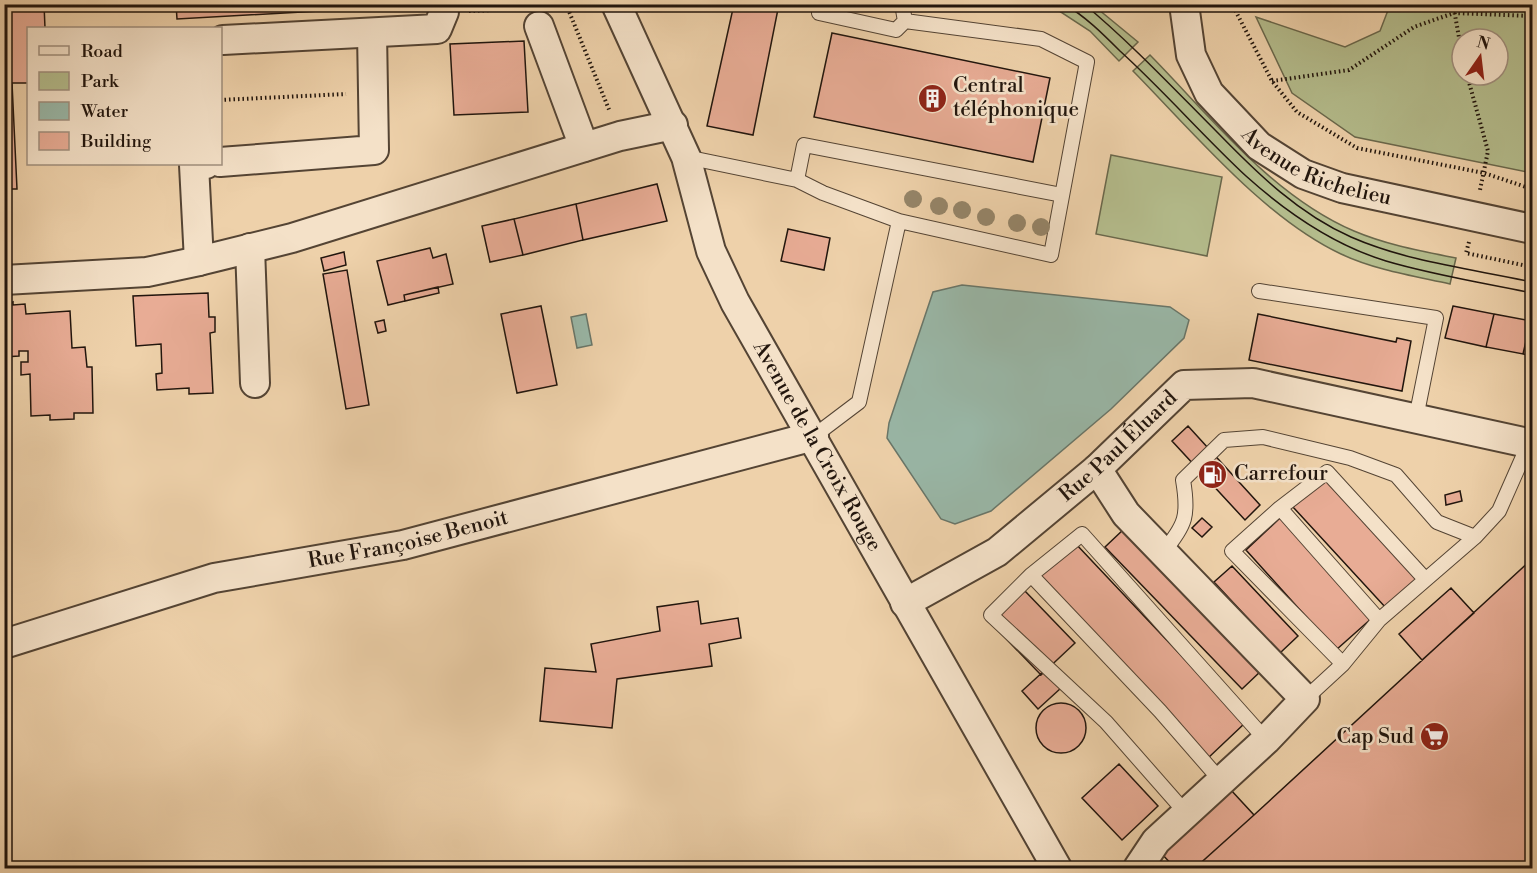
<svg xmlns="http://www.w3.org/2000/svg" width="1537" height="873" font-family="'Libre Bodoni',serif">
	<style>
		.green { fill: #b4bc8c; stroke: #6a684c; stroke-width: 1.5; fill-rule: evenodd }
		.water { fill: #99b7a7; stroke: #697669; stroke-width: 1.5 }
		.building { fill: #e8ac95; stroke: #21150d; stroke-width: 1.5 }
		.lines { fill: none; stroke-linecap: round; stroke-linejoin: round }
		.service-casing { stroke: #544434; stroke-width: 16 }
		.minor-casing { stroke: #544434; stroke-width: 32 }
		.path { stroke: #21150d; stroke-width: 4; stroke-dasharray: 1.5 3; stroke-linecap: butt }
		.service { stroke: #f4e1c8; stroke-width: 14 }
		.minor { stroke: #f4e1c8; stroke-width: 28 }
		.tram { stroke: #21150d; stroke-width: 1.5 }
		.tree { fill: #958569 }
		.labels { text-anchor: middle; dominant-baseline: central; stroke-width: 5; stroke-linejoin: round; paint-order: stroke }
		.poi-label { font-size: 21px; fill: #21150d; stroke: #f4e1c8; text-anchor: start }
		.street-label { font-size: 21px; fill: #21150d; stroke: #f4e1c8 }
	</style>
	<rect width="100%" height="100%" fill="#eed1aa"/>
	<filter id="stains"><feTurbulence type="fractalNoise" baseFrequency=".00333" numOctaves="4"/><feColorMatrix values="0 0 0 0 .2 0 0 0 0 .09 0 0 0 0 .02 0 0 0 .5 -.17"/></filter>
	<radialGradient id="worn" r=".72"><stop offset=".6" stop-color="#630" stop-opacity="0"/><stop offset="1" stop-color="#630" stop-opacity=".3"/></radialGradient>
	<path class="green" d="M1050,5H1093L1138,42L1119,61L1090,31Z
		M1390,5H1532V173L1355,137L1292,93L1256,17L1345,47L1380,31ZM1462,39H1498V75H1462Z
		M1150,55C1211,117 1272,196 1354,231C1387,245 1421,251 1456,258L1450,284C1414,276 1375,270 1341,254C1264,218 1193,132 1133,71Z
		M1111,155L1222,177L1207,256L1096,234Z"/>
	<path class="water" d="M962,285L1170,307L1189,320L1184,338L1111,409L991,511L955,524L941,519L887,438L889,423L933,292Z
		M586,314L592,345L577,348L571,317Z"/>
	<path class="building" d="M4,4H44L45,28H28V83H12L17,189H4Z
		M176,4H407V6L177,19Z
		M734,4H779L753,135L707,126Z
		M832,33L1050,78L1033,162L814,117Z
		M524,41L528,112L454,115L450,44Z
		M657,184L667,221L583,240L576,204Z
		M576,204L583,240L523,255L514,219Z
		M514,219L523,255L490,262L482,226Z
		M788,229L830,238L824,270L781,261Z
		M430,248L433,258L446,254L453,284L404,295L405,301L388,305L377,261Z
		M344,252L346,265L324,271L321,258Z
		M347,270L369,405L346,409L323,274Z
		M438,287L439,293L405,301L404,295Z
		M208,293L209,317H215V332L210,333L213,393L189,394V388L157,390L156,374L162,373L161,344L136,346L133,296Z
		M13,302V305L25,304L26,314L70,311L72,348L85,347L87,367H92L93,413H74V419L50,420V415L31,416L30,374L21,375V362H28V351H19V356L4,357V306Z
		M541,306L557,385L517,393L501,314Z
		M1453,306L1494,314L1486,347L1445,338Z
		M1258,314L1396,342L1397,338L1411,341L1402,391L1249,360Z
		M1494,314L1532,321L1523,354L1486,347Z
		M384,320L386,331L378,333L375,322Z
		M1529,328L1532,329V356L1523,354Z
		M1188,426L1260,505L1245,520L1172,441Z
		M1327,477L1419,578L1386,608L1293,507Z
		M1460,491L1462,501L1446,505L1445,495Z
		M1281,517L1372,618L1336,650L1246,550Z
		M1202,518L1212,527L1202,537L1192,528Z
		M1125,528L1262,670L1242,689L1105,547Z
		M1075,543L1245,723L1207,759L1037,579Z
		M1532,559V868H1195L1254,815Z
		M1232,566L1298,636L1280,653L1214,582Z
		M1451,588L1474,613L1422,660L1399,634Z
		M1024,590L1075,643L1041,675L990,622Z
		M698,601L701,624L738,618L741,638L709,644L712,666L617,679L612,728L540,721L545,668L596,672L591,644L660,631L657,607Z
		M1045,670L1061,688L1038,709L1022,691Z
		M1036 728a25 25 0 1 1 50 0a25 25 0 1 1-50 0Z
		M1119,764L1158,806L1122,840L1082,798Z
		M1230,789L1254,815L1195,868H1175L1161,853Z"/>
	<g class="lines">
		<defs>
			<path id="service" d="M821,4L819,13L896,30L905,21
				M902,4L905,21
				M686,157L797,180L823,193L899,221L1051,255L1087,62L1041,39L905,21
				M797,180L804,145L1062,195
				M1259,291L1436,318L1416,418
				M814,436L859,402L899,221
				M1280,508L1232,551L1343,664
				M1163,552C1186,525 1189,515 1183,480L1224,440L1263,437L1350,458L1396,475L1437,522L1475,537
				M1031,575L1160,711L1221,781
				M1379,620L1280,508L1327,472L1425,579
				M1305,699L1343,664L1379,620L1475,537L1499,511L1529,443
				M1186,813L1106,722L991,615L1031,575L1082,534L1266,740"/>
			<g id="minor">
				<path id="s1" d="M616,4L686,157L711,251L735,302L1057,868"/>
				<path id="s2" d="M1184,4L1191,55L1209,93L1259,146L1303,174L1342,188L1532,229"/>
				<path d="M539,26L584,147"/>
				<path d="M223,40L437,29L444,12V4"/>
				<path d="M220,162L374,150L372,33"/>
				<path d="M250,248L255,383"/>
				<path d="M199,261L194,165L206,164"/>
				<path d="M4,280L147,272L199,261L292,238L620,136L673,125"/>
				<path d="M1097,469L1126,514L1305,699L1266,740L1156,841L1138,868"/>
				<path id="s3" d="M905,603L997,552L1097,469L1184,385L1253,383L1532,444"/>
				<path id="s4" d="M4,644L214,578L403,545L814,436"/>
			</g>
		</defs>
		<use href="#service" class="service-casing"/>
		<use href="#minor" class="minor-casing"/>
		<path class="path" d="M566,4L610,112
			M1453,4L1462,54
			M1210,10L1234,8L1272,81L1297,112L1357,148L1484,173L1532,189
			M469,11L518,9
			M1467,75L1488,151L1480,190
			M1272,81L1349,70L1414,27L1454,13L1532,16
			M220,100L346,94
			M1469,242L1466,253L1532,267"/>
		<use href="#service" class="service"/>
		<use href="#minor" class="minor"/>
		<path class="tram" d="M1064,4C1085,16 1103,34 1120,51C1164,91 1203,136 1246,176C1286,212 1334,245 1386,261C1433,275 1484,283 1532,293
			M1084,4C1132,44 1175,90 1219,134C1258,174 1299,214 1351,237C1408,262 1472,269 1532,282"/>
	</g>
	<g class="tree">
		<circle cx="913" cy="199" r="9"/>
		<circle cx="939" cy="206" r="9"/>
		<circle cx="962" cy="210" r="9"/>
		<circle cx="986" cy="217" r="9"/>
		<circle cx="1017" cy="223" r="9"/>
		<circle cx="1041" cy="227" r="9"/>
	</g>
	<defs>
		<symbol id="building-disc" viewBox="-11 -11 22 22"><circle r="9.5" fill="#8f2418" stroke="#f4e1c8"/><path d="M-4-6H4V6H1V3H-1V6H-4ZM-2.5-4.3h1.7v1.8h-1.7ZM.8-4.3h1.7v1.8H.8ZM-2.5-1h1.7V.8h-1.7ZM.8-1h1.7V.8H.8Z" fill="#fff"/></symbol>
		<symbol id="fuel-disc" viewBox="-11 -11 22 22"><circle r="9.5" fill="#8f2418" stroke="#f4e1c8"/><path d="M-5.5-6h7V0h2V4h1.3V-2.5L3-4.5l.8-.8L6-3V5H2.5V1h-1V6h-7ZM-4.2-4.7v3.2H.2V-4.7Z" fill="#fff"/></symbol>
		<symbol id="supermarket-disc" viewBox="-11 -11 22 22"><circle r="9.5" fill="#8f2418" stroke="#f4e1c8"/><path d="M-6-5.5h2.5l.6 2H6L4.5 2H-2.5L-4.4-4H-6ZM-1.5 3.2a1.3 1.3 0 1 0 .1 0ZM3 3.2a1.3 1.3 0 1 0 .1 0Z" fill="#fff"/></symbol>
	</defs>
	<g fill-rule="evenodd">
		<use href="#building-disc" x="916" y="82" width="33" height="33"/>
		<use href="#fuel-disc" x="1196" y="458" width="33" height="33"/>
		<use href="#supermarket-disc" x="1418" y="720" width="33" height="33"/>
	</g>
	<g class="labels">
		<g class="poi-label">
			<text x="953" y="86">Central<tspan x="953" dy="24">téléphonique</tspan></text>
			<text x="1234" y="474">Carrefour</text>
			<text x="1414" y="737" text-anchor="end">Cap Sud</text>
		</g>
		<g class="street-label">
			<text stroke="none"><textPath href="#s2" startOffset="228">Avenue Richelieu</textPath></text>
			<text stroke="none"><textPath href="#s1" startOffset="488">Avenue de la Croix Rouge</textPath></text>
			<text stroke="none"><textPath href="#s3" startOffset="266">Rue Paul Éluard</textPath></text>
			<text stroke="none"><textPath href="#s4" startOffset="418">Rue Françoise Benoit</textPath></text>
		</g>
	</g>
	<rect width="1537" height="873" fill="none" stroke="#eed1aa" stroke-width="24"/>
	<rect x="6" y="6" width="1525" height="861" fill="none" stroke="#21150d" stroke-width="3"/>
	<rect x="12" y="12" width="1513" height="849" fill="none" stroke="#21150d" stroke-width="1.5"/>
	<rect x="27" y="27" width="195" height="138" fill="#f4e1c8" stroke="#a08f7d" stroke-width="1.5"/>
	<rect x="39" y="46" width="30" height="9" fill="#f4e1c8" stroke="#a08f7d" stroke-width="1.5"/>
	<text x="81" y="57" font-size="18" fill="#21150d">Road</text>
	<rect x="39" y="72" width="30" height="18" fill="#b4bc8c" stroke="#a08f7d" stroke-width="1.5"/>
	<text x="81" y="87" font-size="18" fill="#21150d">Park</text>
	<rect x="39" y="102" width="30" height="18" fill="#99b7a7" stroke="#a08f7d" stroke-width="1.5"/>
	<text x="81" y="117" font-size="18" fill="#21150d">Water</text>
	<rect x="39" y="132" width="30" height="18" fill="#e8ac95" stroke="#a08f7d" stroke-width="1.5"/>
	<text x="81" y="147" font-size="18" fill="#21150d">Building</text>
	<g transform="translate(1480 57) rotate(14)"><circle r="28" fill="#f4e1c8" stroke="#a08f7d" stroke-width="1.5"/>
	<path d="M0-4.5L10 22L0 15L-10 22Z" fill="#8f2418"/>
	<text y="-9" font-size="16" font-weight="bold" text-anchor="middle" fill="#21150d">N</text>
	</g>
	<rect width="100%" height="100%" filter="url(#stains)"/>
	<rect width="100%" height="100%" fill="url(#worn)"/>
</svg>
